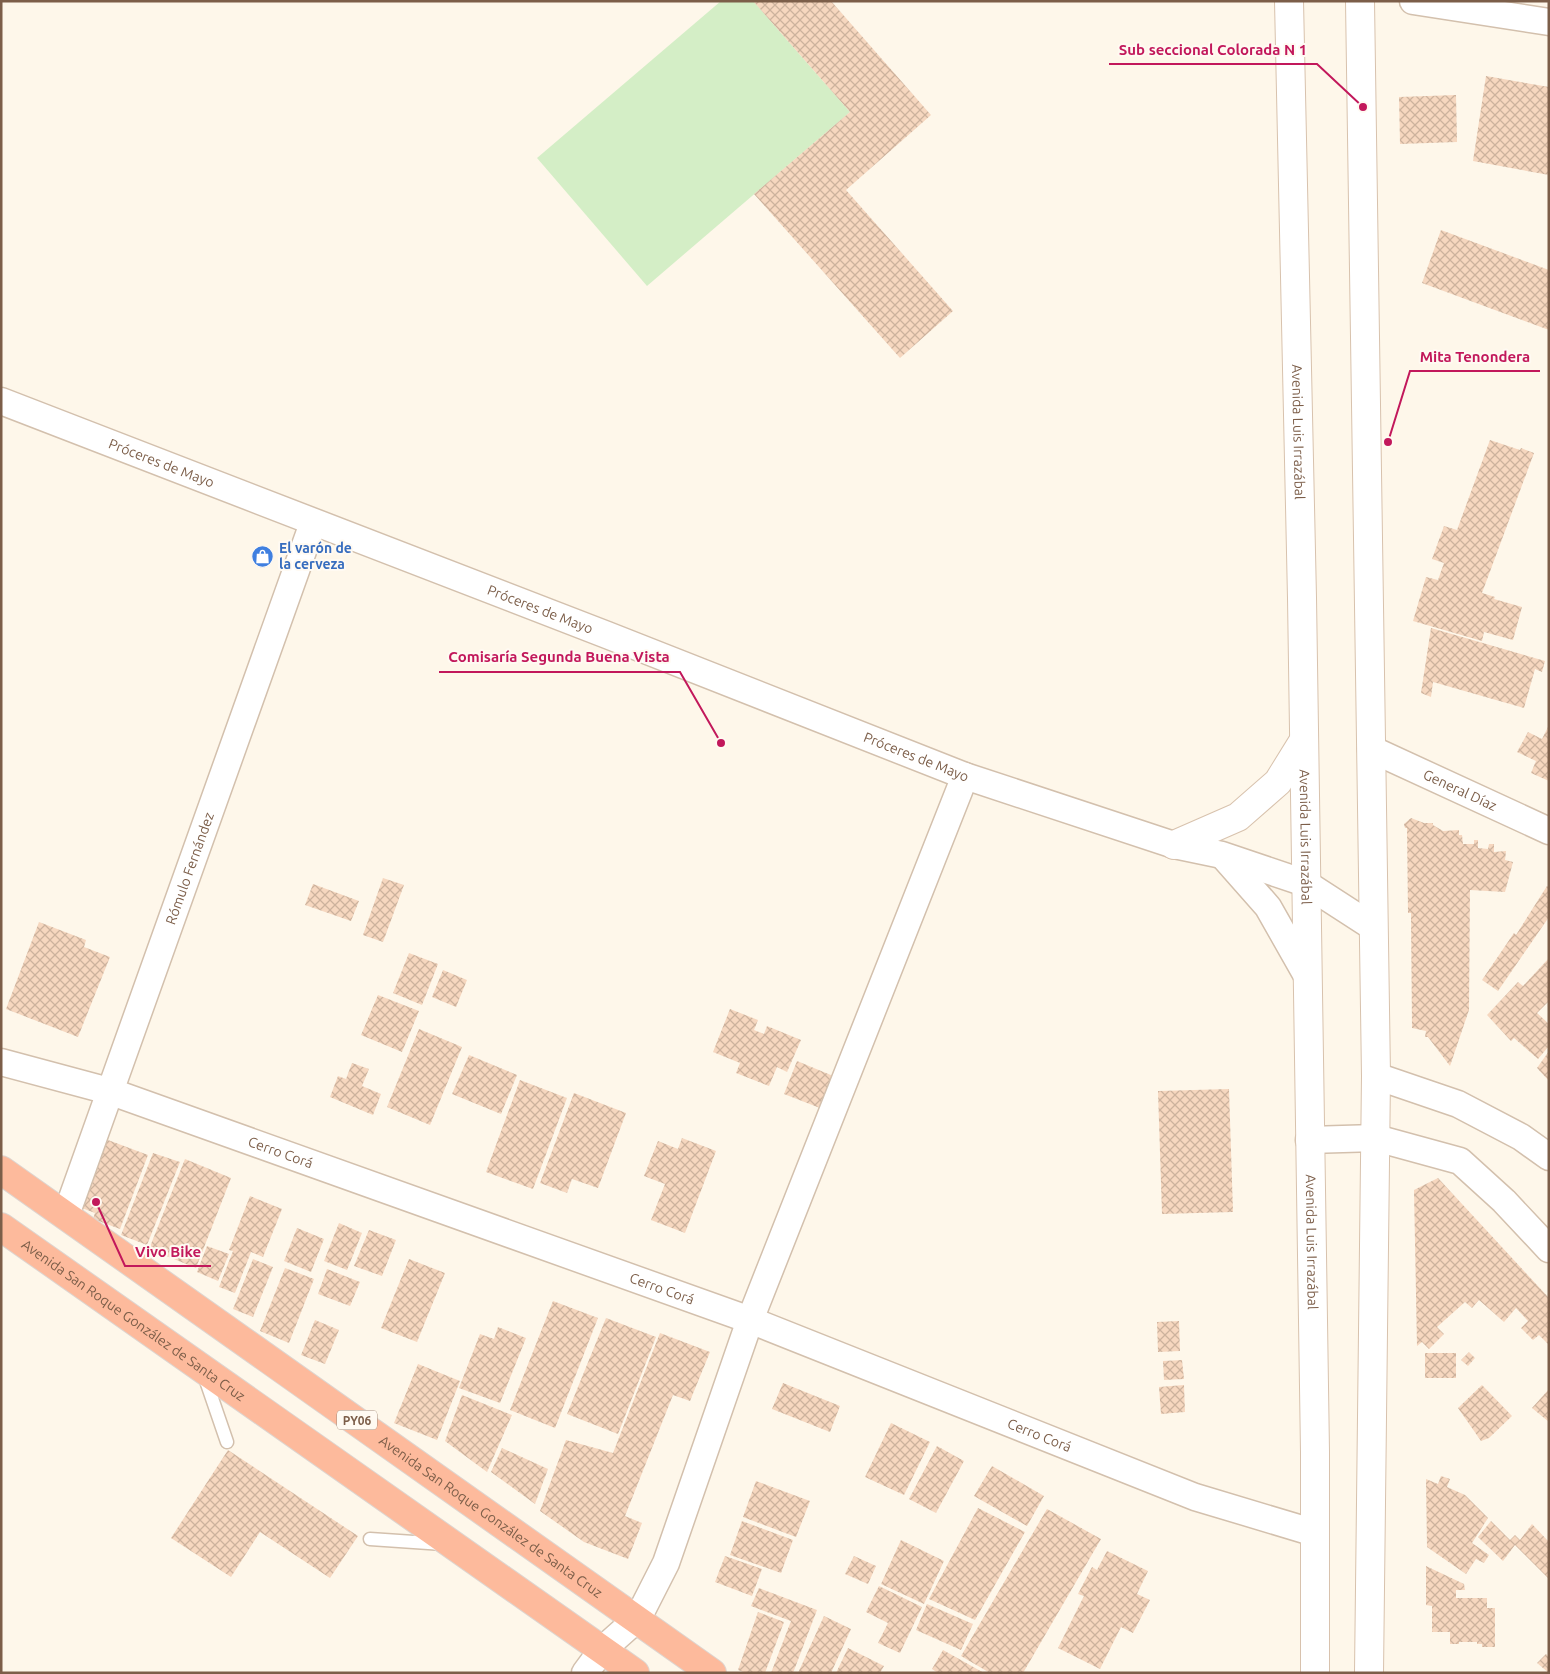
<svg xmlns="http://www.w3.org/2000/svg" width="1550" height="1674" font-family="Ubuntu,sans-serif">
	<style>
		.garden { fill: #d4eec6 }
		.building { fill: url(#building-cross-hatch) }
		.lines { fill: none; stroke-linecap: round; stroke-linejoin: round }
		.lane-casing { stroke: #d3c0ad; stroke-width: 15 }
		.street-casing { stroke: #d3c0ad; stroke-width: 29 }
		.secondary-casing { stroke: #d8c2ad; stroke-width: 30 }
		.highway-casing { stroke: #ddd5d0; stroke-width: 30 }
		.lane { stroke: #fff; stroke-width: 12 }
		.street { stroke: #fff; stroke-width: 26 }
		.secondary { stroke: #fff; stroke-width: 28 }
		.highway { stroke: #fdba9c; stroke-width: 28 }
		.labels { text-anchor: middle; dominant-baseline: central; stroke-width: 4; stroke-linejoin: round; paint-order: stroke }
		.shield { fill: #fffaf2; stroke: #a38d7c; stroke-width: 1 }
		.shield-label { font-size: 12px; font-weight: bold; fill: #7c5e49 }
		.street-label { font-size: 14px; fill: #7c5e49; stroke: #fffaf2 }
		.shop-label { font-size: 14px; font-weight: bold; fill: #366cbe; stroke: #fffaf2; text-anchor: start }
		.leader { fill: none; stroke: #c2185b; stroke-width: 2 }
		.callout-dot { fill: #c2185b; stroke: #fffaf2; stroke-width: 2 }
		.callout-label { font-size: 15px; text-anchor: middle; font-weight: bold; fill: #c2185b; stroke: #fffaf2; stroke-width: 4; stroke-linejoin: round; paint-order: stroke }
	</style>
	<defs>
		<pattern id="building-cross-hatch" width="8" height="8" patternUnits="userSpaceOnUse" patternTransform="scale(1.25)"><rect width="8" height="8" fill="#f6d7bf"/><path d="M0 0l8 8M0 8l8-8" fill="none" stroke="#ccb29d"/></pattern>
	</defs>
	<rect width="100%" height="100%" fill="#fef7ea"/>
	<path class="garden" d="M721,1L754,2L850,112L647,286L537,158Z"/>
	<path class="building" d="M756,1H831L931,115L846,190L953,311L900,358L754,194L850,112L754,2Z
		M1486,76L1549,87V175L1473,161Z
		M1456,95L1457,142L1400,144L1399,97Z
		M1441,230L1549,270V330L1422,283Z
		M1490,440L1520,450L1521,448L1534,453L1482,593L1495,597L1494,599L1522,607L1513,640L1484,632L1482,641L1413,621L1426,577L1438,580L1444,563L1432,559L1444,526L1457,530Z
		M1431,628L1545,661L1542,672L1535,669L1524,708L1433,682L1431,697L1421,693Z
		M1549,725V781L1531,773L1536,761L1517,752L1528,732L1542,739Z
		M1411,818L1424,823H1433V825L1443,831L1459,830V835H1462L1463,844H1474V840H1478V848L1488,849L1489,844H1494V852L1506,851L1505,860L1513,862L1505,892L1470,890L1469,1010L1450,1066L1428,1037H1425L1426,1031L1412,1028L1411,913H1408L1407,828H1405L1404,824Z
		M383,878L404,885L383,942L363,935Z
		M313,884L359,901L351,921L305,905Z
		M1547,886L1549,887V917L1498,991L1482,980L1514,933L1516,935Z
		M39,922L86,940L84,947L110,957L78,1037L6,1009Z
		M409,953L438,964L422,1005L393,993Z
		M1549,958V1001L1537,1013L1549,1024V1046L1538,1059L1514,1038L1511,1041L1487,1015L1518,982L1523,986Z
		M443,970L467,980L456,1007L432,997Z
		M378,995L419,1011L402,1052L361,1035Z
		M730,1009L758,1020L754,1030L764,1034L767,1026L801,1040L787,1072L777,1067L769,1086L736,1073L740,1063L713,1052Z
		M419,1029L462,1047L430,1125L387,1107Z
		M1549,1051V1081L1537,1068Z
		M469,1055L517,1075L501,1114L452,1094Z
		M797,1061L838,1078L825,1110L784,1094Z
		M352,1063L369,1069L362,1086L381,1094L373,1115L330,1097L338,1076L346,1079Z
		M520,1080L567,1098L533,1189L486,1172Z
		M1229,1089L1233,1212L1162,1214L1158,1091Z
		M574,1093L626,1113L598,1188L572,1179L567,1193L540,1183Z
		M100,1137L148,1155L120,1229L93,1219L95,1213L74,1205Z
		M682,1138L716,1151L685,1233L651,1220L665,1184L644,1176L658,1141L678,1149Z
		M153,1153L180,1162L147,1245L121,1235Z
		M185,1159L231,1178L196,1268L149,1249Z
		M1438,1178L1549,1298V1345L1539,1335L1533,1340L1521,1328L1528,1321L1516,1308L1504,1322L1479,1300L1472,1308L1465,1302L1437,1327L1444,1334L1429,1349L1422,1342L1417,1346L1414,1190Z
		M250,1196L282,1209L263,1257L251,1252L235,1293L219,1287L233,1251L229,1250Z
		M339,1223L362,1233L347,1270L324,1261Z
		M297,1228L324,1239L311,1272L284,1261Z
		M369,1230L396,1240L382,1276L354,1266Z
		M207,1246L229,1254L218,1281L197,1272Z
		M253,1259L273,1267L253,1317L233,1309Z
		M409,1259L445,1273L417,1342L381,1328Z
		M285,1268L314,1279L289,1343L260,1331Z
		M327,1269L360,1282L350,1306L318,1294Z
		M553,1301L598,1318L555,1428L510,1410Z
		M606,1318L656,1337L618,1434L567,1414Z
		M315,1320L339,1330L325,1364L301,1355Z
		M1179,1321L1180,1351L1158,1352L1157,1322Z
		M498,1327L526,1338L500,1403L459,1388L480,1334L494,1339Z
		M660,1333L710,1352L690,1401L673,1395L625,1516L642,1523L628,1559L584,1542L540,1511L566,1440L613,1453Z
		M1469,1352L1475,1358L1468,1366L1461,1360Z
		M1425,1353H1456V1378H1425Z
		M1182,1360L1184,1379L1164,1380L1163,1361Z
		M418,1364L460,1381L437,1440L394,1423Z
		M783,1383L840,1406L830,1432L772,1409Z
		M1184,1385L1185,1412L1161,1414L1159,1387Z
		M1482,1385L1512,1416L1489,1438L1481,1441L1458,1408Z
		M1549,1389V1422L1532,1408Z
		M462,1395L512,1415L487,1472L445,1441Z
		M891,1423L930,1442L904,1495L865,1477Z
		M937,1446L964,1461L936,1513L909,1499Z
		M502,1448L548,1469L535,1504L491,1472Z
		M228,1450L358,1536L330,1578L260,1532L231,1577L171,1538Z
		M992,1466L1044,1496L1027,1526L974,1496Z
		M1441,1476L1450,1479L1447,1487L1465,1495L1488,1518L1472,1543L1489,1555L1484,1563L1476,1559L1466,1574L1427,1547L1426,1479L1438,1484Z
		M756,1481L810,1501L796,1537L743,1517Z
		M978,1508L1025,1532L975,1620L929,1599Z
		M1047,1509L1101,1539L1023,1673H990L961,1656Z
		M742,1521L793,1540L781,1573L730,1555Z
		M1491,1521L1510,1540L1515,1535L1520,1540L1532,1524L1549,1542V1579L1515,1545L1503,1561L1478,1537Z
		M901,1540L944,1561L924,1604L881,1584Z
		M1107,1551L1148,1571L1137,1594L1150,1600L1133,1633L1121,1627L1100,1669L1058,1648L1084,1596L1078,1594L1092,1567L1097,1570Z
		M725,1556L762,1569L752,1596L715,1582Z
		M854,1556L876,1566L868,1584L845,1574Z
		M1426,1566L1464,1584L1465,1590H1456V1598H1487V1608H1495V1647H1482V1644H1477V1642H1459V1644H1450V1632H1432V1606L1426,1605Z
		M879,1586L922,1607L900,1653L878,1643L888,1623L866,1612Z
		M759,1588L817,1610L793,1673H771L791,1621L751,1606Z
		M927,1604L973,1624L961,1650L916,1630Z
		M758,1612L784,1622L765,1673H747L738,1670Z
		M824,1616L851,1629L831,1673H798Z
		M848,1648L884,1666L880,1673H836Z
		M943,1650L984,1673H938L932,1669Z
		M1546,1654L1549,1657V1673L1537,1663Z"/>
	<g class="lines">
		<defs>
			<path id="lane" d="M204,1375L227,1442
				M370,1539L443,1544"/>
			<g id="street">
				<path d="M1413,1L1549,22"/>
				<path id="s1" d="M1,401L607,635L965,776L1174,845L1222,855L1305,883L1373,927"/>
				<path id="s2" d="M1371,749L1549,831"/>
				<path d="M1223,856L1268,907L1306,974"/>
				<path id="s3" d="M1,1062L109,1091L750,1320L1195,1497L1315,1533"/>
				<path d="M1376,1076L1458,1104L1521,1137L1549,1157"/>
				<path d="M1309,1140L1376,1138L1460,1161L1504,1201L1549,1249"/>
				<path id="s4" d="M66,1215L313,523"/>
				<path d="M585,1673L602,1650L638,1618L666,1563L750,1320L965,776"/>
			</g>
			<g id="secondary">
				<path id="s5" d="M1289,1L1302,598L1315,1452V1673"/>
				<path d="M1360,1L1376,1076L1369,1673"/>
				<path d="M1174,845L1238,817L1278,782L1304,740"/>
			</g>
			<g id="highway">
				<path id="s6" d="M1,1170L712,1673"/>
				<path id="s7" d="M1,1227L635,1673"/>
			</g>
		</defs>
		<use href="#lane" class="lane-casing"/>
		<use href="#street" class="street-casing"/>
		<use href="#secondary" class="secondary-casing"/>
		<use href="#highway" class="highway-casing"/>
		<use href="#lane" class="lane"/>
		<use href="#street" class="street"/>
		<use href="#secondary" class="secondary"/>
		<use href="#highway" class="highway"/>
	</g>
	<defs>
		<symbol id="shop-disc" viewBox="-11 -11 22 22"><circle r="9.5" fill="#3f7fe0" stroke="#fffaf2"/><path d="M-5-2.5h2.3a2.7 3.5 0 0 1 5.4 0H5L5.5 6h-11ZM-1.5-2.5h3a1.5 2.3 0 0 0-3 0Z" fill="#fff"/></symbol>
	</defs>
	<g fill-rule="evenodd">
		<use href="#shop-disc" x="250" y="544" width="25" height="25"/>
	</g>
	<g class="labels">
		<rect class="shield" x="337" y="1410.5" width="40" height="19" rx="4"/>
		<g class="shield-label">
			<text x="357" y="1420">PY06</text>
		</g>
		<g class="street-label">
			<text stroke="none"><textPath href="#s5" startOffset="431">Avenida Luis Irrazábal</textPath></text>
			<text stroke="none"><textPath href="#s1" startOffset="172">Próceres de Mayo</textPath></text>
			<text stroke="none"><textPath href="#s1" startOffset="578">Próceres de Mayo</textPath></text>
			<text stroke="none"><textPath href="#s1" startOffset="982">Próceres de Mayo</textPath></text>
			<text stroke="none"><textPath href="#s2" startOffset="98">General Díaz</textPath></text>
			<text stroke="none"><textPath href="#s5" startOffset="836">Avenida Luis Irrazábal</textPath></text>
			<text stroke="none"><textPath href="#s4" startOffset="368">Rómulo Fernández</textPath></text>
			<text stroke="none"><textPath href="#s3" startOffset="294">Cerro Corá</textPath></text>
			<text stroke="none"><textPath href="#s5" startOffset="1241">Avenida Luis Irrazábal</textPath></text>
			<text stroke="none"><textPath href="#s3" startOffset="699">Cerro Corá</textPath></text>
			<text stroke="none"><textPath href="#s7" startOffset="162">Avenida San Roque González de Santa Cruz</textPath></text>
			<text stroke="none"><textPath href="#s3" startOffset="1104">Cerro Corá</textPath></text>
			<text stroke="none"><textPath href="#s6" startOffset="600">Avenida San Roque González de Santa Cruz</textPath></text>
		</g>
		<g class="shop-label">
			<text x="279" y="548">El varón de<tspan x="279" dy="16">la cerveza</tspan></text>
		</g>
	</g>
	<path class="leader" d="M1363 107L1317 64H1109M1388 442L1410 371H1540M721 743L680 672H439M96 1202L125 1266H211"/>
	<g class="callout-dot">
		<circle cx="1363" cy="107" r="5"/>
		<circle cx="1388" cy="442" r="5"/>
		<circle cx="721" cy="743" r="5"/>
		<circle cx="96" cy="1202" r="5"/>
	</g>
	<g class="callout-label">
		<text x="1213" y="55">Sub seccional Colorada N 1</text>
		<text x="1475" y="362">Mita Tenondera</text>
		<text x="559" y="662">Comisaría Segunda Buena Vista</text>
		<text x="168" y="1257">Vivo Bike</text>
	</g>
	<rect width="1550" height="1674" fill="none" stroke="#7c5e49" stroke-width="5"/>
</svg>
